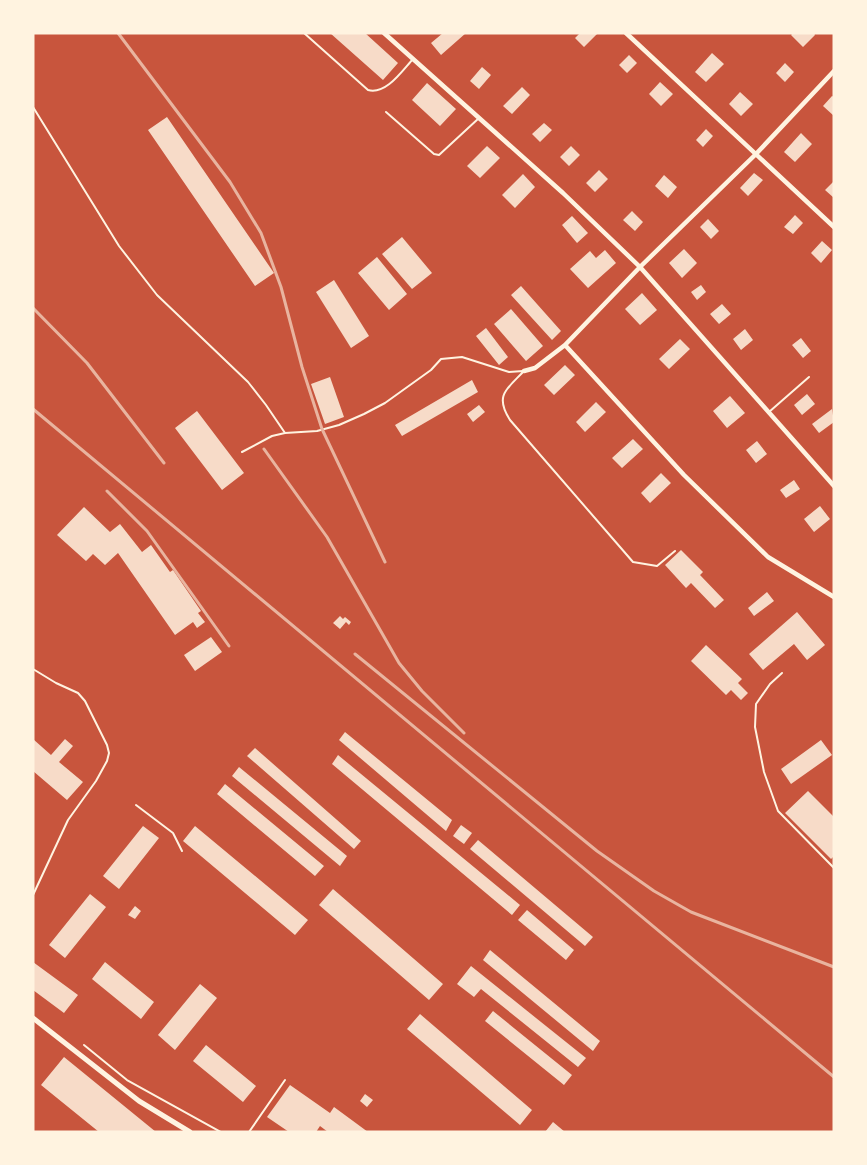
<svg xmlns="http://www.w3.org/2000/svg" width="867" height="1165" font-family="'Alegreya Sans',sans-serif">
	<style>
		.building { fill: #f7dbc8 }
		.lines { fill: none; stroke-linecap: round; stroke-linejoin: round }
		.path { stroke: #fff3e0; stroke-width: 2 }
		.service { stroke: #fff3e0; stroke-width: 2 }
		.minor { stroke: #fff3e0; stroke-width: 4.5 }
		.tertiary { stroke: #fff3e0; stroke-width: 5 }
		.rail { stroke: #e9b49f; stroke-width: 3 }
	</style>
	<rect width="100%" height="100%" fill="#c8553d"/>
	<path class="building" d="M330,33H365L398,63L383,80Z
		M443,33H466L441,55L431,43Z
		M580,33H598L584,47L575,38Z
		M793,33H814L815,35L803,47L791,35Z
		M712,53L724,64L706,82L695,72Z
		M629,55L637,63L627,73L619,65Z
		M785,63L794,72L785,82L776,73Z
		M482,67L491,75L479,89L470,81Z
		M660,82L673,94L661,106L649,94Z
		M427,83L456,109L440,126L412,100Z
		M522,87L530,95L512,114L503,106Z
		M740,92L753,104L741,116L729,104Z
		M832,96L834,97V116L823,106Z
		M167,117L274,273L255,286L148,130Z
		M544,123L552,130L540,142L532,134Z
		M706,129L713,136L703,147L696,140Z
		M801,133L812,144L795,162L784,152Z
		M487,146L500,158L480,178L467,166Z
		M571,146L580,155L569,166L560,157Z
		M599,170L608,179L595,192L586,183Z
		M754,173L763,180L748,196L740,188Z
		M523,174L535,187L515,208L502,195Z
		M664,175L677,187L668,198L655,186Z
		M834,181V198L825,190Z
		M632,211L643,222L635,231L623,220Z
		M795,215L803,223L793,234L784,227Z
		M572,216L588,233L577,243L562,225Z
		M708,219L719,231L711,239L700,227Z
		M402,237L432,273L412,289L382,254Z
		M822,241L832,250L821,263L811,253Z
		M684,249L697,263L682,278L669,263Z
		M605,250L616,263L588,288L570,269L590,251L596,258Z
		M377,257L407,294L389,310L358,273Z
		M334,280L369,336L351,348L316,292Z
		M701,285L706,292L697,300L691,292Z
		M521,286L561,331L552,340L511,295Z
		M642,293L657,310L640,325L625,309Z
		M722,304L731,314L719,324L710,314Z
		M511,309L543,346L526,361L494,324Z
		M486,328L508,357L499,365L476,336Z
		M745,329L753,340L741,350L733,339Z
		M801,338L811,351L803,358L792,345Z
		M680,339L690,349L669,369L659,359Z
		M565,365L575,375L554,395L544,385Z
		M330,377L344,417L325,424L311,384Z
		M472,380L478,392L402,436L395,425Z
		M807,394L815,404L802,415L794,405Z
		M730,396L745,413L727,428L713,411Z
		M596,402L606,412L585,432L576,422Z
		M479,405L485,412L473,422L467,414Z
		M832,409L834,422L819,433L812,424Z
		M197,411L244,473L222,490L175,428Z
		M633,439L643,449L622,468L612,458Z
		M757,441L767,454L756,463L746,450Z
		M661,473L671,483L650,503L641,493Z
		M794,480L800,489L786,498L780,490Z
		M820,506L830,519L814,532L804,519Z
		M84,507L110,532L120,524L142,552L151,545L170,572L173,570L201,611L198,613L205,622L197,628L193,622L175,635L118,553L105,565L93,554L86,561L57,535Z
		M681,550L703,572L700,575L724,600L715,608L691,583L686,588L665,565Z
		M767,592L774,601L754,616L748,608Z
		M797,612L825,645L807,660L794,644L763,670L749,654Z
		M340,616L343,619L345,617L351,622L349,625L346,622L340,629L333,623Z
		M211,637L222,652L195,671L184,655Z
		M706,645L742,679L738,683L748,693L741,700L731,690L726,695L691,661Z
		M345,732L452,820L446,831L339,740Z
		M33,739L51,755L65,739L73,746L59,762L83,782L67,800L33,771Z
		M821,740L832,755L791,784L781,769Z
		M255,748L361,841L354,849L247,756Z
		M338,755L520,905L512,915L332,764Z
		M239,767L347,856L340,866L232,776Z
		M225,784L324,866L315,876L217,794Z
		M808,791L834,817V856L831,859L785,813Z
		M461,825L472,833L464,844L453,836Z
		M143,826L159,838L119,889L103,876Z
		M195,826L308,920L295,935L183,841Z
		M478,840L593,937L585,946L470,849Z
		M333,889L443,984L429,1000L319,905Z
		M90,894L106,907L65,958L49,945Z
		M135,906L141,911L135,919L128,915Z
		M527,910L574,950L566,960L518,920Z
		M490,950L600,1041L593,1051L483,960Z
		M33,962L78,995L64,1013L33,990Z
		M105,962L154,1002L141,1019L92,979Z
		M471,966L586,1058L578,1067L481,989L474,997L457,984Z
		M200,984L217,998L175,1050L158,1035Z
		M493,1011L572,1075L564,1085L485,1021Z
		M420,1014L532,1110L520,1125L407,1029Z
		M206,1045L256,1086L243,1102L193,1061Z
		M64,1057L156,1132H99L41,1085Z
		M290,1085L330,1113L334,1107L368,1132H328L320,1126L316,1132H289L267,1117Z
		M365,1094L373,1100L367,1107L360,1101Z
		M553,1122L565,1132H545Z"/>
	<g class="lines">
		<path class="path" d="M84,1045L127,1080L221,1132"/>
		<path class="service" d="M304,33L368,90C386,95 402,71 413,59
			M33,107L119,246L157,295L248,382L266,405L285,433L317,431L339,425L364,414L385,403L431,370L441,359L462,357L509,372L523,371
			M386,112L434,154L439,155L479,118
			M524,371C507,389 494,395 510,420L633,562L657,566L675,551
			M769,412L809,377
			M242,452L272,436L285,433
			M33,669L56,683L78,693L85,701L107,745L109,753L107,761L96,781L68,820L33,895
			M782,673L770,684L756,704L755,727L764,772L778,811L834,868
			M136,805L173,833L182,851
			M249,1132L285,1080"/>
		<path class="minor" d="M384,33L563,193L640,267L834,486
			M626,33L834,227
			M565,345L684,475L768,557L834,597
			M524,371L535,368L565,345L640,267L756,154L834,71"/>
		<path class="tertiary" d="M33,1018L139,1101L190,1132"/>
		<path class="rail" d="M118,33L230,182L261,233L281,287L302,367L322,429L385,562
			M33,308L87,363L164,463
			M33,409L834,1077
			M264,449L327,537L399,663L422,691L464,733
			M107,491L147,531L229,646
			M355,654L597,851L654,891L691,912L834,967"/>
	</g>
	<rect width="867" height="1165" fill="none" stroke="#fff3e0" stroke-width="69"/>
</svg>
